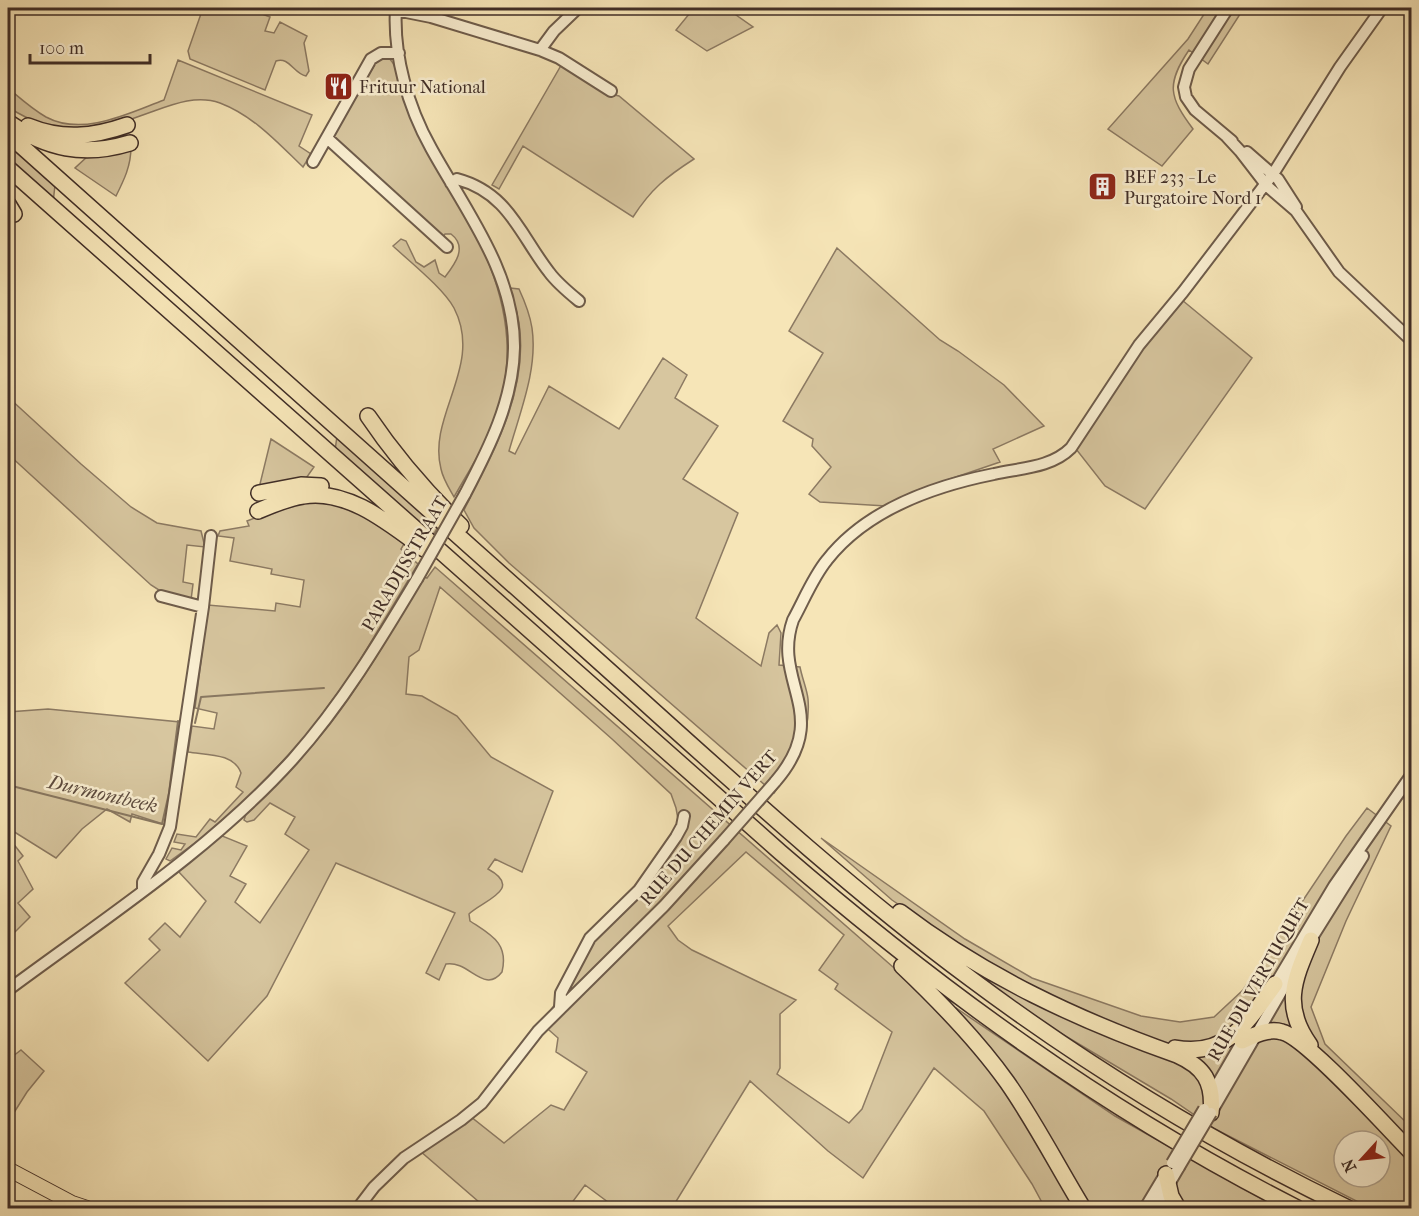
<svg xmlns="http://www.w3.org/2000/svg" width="1419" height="1216" font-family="'IM FELL French Canon',serif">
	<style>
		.green { fill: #d7c69f; stroke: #8c7a63; stroke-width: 1.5; fill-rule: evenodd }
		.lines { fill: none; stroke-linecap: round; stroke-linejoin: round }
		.stream { stroke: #887760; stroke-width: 2 }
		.minor-casing { stroke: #6e5c4b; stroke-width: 14 }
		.major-casing { stroke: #402e27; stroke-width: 16 }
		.highway-casing { stroke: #402e27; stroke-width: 18 }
		.minor { stroke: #f9eed0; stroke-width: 10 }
		.major { stroke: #f6e5b7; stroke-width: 14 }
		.highway { stroke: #f6e5b7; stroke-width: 15 }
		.minor-bridge-casing { stroke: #6e5c4b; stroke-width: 14; stroke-linecap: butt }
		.minor-bridge { stroke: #f9eed0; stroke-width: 10 }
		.labels { text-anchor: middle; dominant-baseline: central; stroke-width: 5; stroke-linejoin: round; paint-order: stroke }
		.poi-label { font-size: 18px; fill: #402e27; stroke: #f9eed0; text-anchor: start }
		.street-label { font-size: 18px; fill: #402e27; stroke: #f9eed0 }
		.water-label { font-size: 20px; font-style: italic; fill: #5e4c3f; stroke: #f9eed0 }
	</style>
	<rect width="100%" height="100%" fill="#f6e5b7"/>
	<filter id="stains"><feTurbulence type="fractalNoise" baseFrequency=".00333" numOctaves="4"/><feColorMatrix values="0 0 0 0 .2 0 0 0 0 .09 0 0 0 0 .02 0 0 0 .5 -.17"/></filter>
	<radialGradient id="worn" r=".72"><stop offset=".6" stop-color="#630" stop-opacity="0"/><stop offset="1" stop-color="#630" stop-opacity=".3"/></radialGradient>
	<path class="green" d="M203,8H255L254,11L270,17L265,31L274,33L280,22L307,36L304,43L309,71L306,76C294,74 289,56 276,61L265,90L190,59L188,51Z
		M694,8H726L753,27L707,51L676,30Z
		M1208,8H1244L1208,64L1189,50C1166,84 1169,97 1193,129L1162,166L1108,129L1188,39Z
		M383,58H389C399,68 399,83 404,96C411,116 419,136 429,155C445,185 466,214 481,245C510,308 518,369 489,434C479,455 466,476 454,497C449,488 443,479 441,469C427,415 484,366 454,308C443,288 410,262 393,246L401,239L406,241L416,262L424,267L435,260L439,273L445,277C455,264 468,247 451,234H445L443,237L333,137L375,64Z
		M178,60L312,115L299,146L311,154L303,167C278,143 254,116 220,103C198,95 176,103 154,111C96,132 64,143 8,107V88C20,98 32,109 46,117C83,137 129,113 164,100Z
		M563,62L611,94L619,96L694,159C666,177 651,189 633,217L523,146L499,189L492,185Z
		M8,142L55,185L53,203L8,161Z
		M131,147C131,166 124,180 116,196L75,168L88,156Z
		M837,248L940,340L958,351L1004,385L1044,426L993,449L1000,462L918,490L886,506L820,502L809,494L831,467L812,446L813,439L783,421L823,353L789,331Z
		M510,288L519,289C525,302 530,315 532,328C538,369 520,412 509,451L515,454L549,386L619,429L663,358L687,375L675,398L718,426L683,479L738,513L696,618L761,666L769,633L777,625L781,633L779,665L800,667C802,678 807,689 808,699C811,735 794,766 774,793L509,563L474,528L464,510C493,453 529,390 519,323C517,312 513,299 510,288Z
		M1182,300L1252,358L1145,509L1105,486L1076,449L1151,335Z
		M8,397L81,464L131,507L157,523L201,531L205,547L187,545L183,582L193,584L191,600L162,592L151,585L8,454Z
		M337,436L438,527L432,537L335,451Z
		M271,439L314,467L304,481L259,488Z
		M299,501L341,503L380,526L404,544L401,549L418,564L353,672L304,739L244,801L199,840L170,861L166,859L172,848L181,850L185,844L174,842L177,834L196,837L210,819L215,822L243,792L236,787L241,773C234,753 207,755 188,752L192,726L214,729L217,713L195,708L208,605L275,611L276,603L300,607L304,580L271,574L272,569L230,561L234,538L218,536L220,531L249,526L247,521Z
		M435,567L909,981L944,1016L956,1008L1115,1116L1278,1208H1045L1032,1184L984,1111L934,1068L863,1178L828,1151L750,1081L672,1208H616L585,1185L568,1208H486L420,1151L393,1173L365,1208H355L371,1186L466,1113L504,1143L551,1105L564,1110L587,1072L556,1052L558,1038L541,1023L568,987L591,941L638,895L676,831L678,819L676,808L671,794L612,739L440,587L419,650L409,657L406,694L422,696L457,716L491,757L553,791L522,872L495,859L488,869C525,889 482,901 469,914L470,921C491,935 509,943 502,972C484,995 469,960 446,964L439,980L426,973L455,913L336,863L267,996L208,1061L125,983L160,950L149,939L165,923L180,937L206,901L178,871L220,835L247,846L230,876L246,884L235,902L260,923L309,850L285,834L295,817L270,803L254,820L247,822L244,820L246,814C275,785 305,756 330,724C366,678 394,626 424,577L427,578ZM746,852L844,935L819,970L838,984L835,989L892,1032L862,1109L849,1123L777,1074L780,1068V1014L796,1000L692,950L678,940L668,926Z
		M48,709L180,722L166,825L132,814L130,822L107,809L82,829L56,858L8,828V712Z
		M1367,808L1391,826L1346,921L1311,1007L1325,1044L1411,1127V1208H1370L1215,1129L1171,1099L1052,1028L958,962L961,947L892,900L821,838L965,939L1032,978L1141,1016L1180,1022L1214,1017L1243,990L1346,836ZM1344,1141H1380V1177H1344Z
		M12,842L23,856L18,861L33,889L18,903L30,917L15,932L8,924V845Z
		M21,1050L44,1071L27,1092L10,1119L8,1118V1060Z"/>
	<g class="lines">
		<path class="stream" d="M195,723L201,697L324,688
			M8,785L162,824L169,793L178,721"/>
		<defs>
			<path id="minor" d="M396,8C393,55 408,107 431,148C465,210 515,273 514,348C513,401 489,448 465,494
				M1228,8L1189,69L1184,87L1186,97L1195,110L1232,141
				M396,10L431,17L540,50L559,58L611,91
				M540,50L554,31L578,8
				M1227,137L1240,151L1267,186L1296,211L1339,272L1412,341
				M327,138L447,247
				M1247,152L1278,179L1296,207
				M313,162L371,59L381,53H399
				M451,183L457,179C509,193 520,235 549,272C557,283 568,292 579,301
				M161,596L203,607
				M775,782C834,714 771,683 793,620C804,600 813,577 827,560C866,510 934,486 994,474C1020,468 1051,468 1071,448L1139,345L1183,292L1273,174L1340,67L1382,8
				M143,890V882L159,854L170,827L203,607L211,536
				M1308,944L1363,856
				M1273,988L1334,886L1412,774
				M8,990C105,918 212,849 293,759C342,704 380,641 417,579
				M560,1007L561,993L590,938L639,890L676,837L682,826L684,816
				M1210,1097L1246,1035
				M1212,1111L1296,966
				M358,1208L374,1187L404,1158L461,1120L482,1103L538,1031L664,906L724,840
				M1145,1208L1166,1173
				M1155,1208L1179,1167"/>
			<path id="major" d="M8,1169L72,1203L87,1208"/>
			<path id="highway" d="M8,122C46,149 84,157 130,143
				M28,126C62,140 93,137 127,125
				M8,134C197,303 386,472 576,641C705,756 832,876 971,979C1089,1067 1215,1144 1348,1208
				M8,168L780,852C942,992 1106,1111 1297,1208
				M8,204L14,214
				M368,416C395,456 426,492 461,526
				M259,493L301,485L321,486
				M258,511C272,505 288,498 303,496C347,488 390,524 424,549
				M900,912C984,976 1078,1020 1177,1055C1204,1067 1214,1082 1211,1113
				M902,966C940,1002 977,1040 1007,1082C1035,1122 1058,1167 1083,1208
				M1242,1041C1254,1035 1269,1028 1282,1032C1306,1037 1389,1130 1412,1153
				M1310,1045C1282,1006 1294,980 1311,940
				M1175,1048C1227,1058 1248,1021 1275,984
				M1166,1174L1171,1196L1178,1208"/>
		</defs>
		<use href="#minor" class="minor-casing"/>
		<use href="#major" class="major-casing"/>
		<use href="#highway" class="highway-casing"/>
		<use href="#minor" class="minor"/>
		<use href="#major" class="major"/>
		<use href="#highway" class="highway"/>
		<defs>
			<path id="minor-bridge" d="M417,579L465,494
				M724,840L775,782
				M1172,1163L1204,1109
				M1179,1167L1211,1113"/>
		</defs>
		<use href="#minor-bridge" class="minor-bridge-casing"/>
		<use href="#minor-bridge" class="minor-bridge"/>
	</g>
	<defs>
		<symbol id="restaurant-square" viewBox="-11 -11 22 22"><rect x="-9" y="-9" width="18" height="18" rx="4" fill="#8f2418" stroke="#f9eed0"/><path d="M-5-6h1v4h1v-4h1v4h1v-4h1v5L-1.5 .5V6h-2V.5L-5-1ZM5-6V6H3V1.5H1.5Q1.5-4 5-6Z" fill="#fff"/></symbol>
		<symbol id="building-square" viewBox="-11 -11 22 22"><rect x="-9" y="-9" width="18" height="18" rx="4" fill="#8f2418" stroke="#f9eed0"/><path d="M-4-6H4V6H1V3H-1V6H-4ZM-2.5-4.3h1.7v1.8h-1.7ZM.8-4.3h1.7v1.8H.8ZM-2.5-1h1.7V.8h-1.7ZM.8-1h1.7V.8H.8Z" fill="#fff"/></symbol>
	</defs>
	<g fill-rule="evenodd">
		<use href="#restaurant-square" x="322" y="70" width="33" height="33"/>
		<use href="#building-square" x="1086" y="170" width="33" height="33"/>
	</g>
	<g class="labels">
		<g class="poi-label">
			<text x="359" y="87">Frituur National</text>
			<text x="1124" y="177">BEF 233 - Le<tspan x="1124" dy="21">Purgatoire Nord 1</tspan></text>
		</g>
		<g class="street-label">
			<text transform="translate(405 564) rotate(-60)">PARADIJSSTRAAT</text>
			<text transform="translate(709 828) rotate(-49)">RUE DU CHEMIN VERT</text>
			<text transform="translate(1259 980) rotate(-60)">RUE DU VERTUQUET</text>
		</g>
		<g class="water-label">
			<text transform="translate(103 794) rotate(13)">Durmontbeek</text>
		</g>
	</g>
	<rect width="1419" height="1216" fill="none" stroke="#f6e5b7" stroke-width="30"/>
	<rect x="9" y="9" width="1401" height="1198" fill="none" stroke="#402e27" stroke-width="3"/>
	<rect x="15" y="15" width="1389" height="1186" fill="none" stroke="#402e27" stroke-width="1.5"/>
	<g transform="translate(1362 1159) rotate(243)"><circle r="28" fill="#f9eed0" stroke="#afa18c" stroke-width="1.5"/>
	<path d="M0-4.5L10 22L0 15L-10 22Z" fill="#8f2418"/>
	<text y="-9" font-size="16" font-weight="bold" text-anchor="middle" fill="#402e27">N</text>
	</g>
	<path d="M30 54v9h120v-9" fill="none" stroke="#402e27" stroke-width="3"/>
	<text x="39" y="54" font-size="18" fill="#402e27" stroke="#f9eed0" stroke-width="4.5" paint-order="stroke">100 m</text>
	<rect width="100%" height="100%" filter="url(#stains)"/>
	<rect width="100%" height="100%" fill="url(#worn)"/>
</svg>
